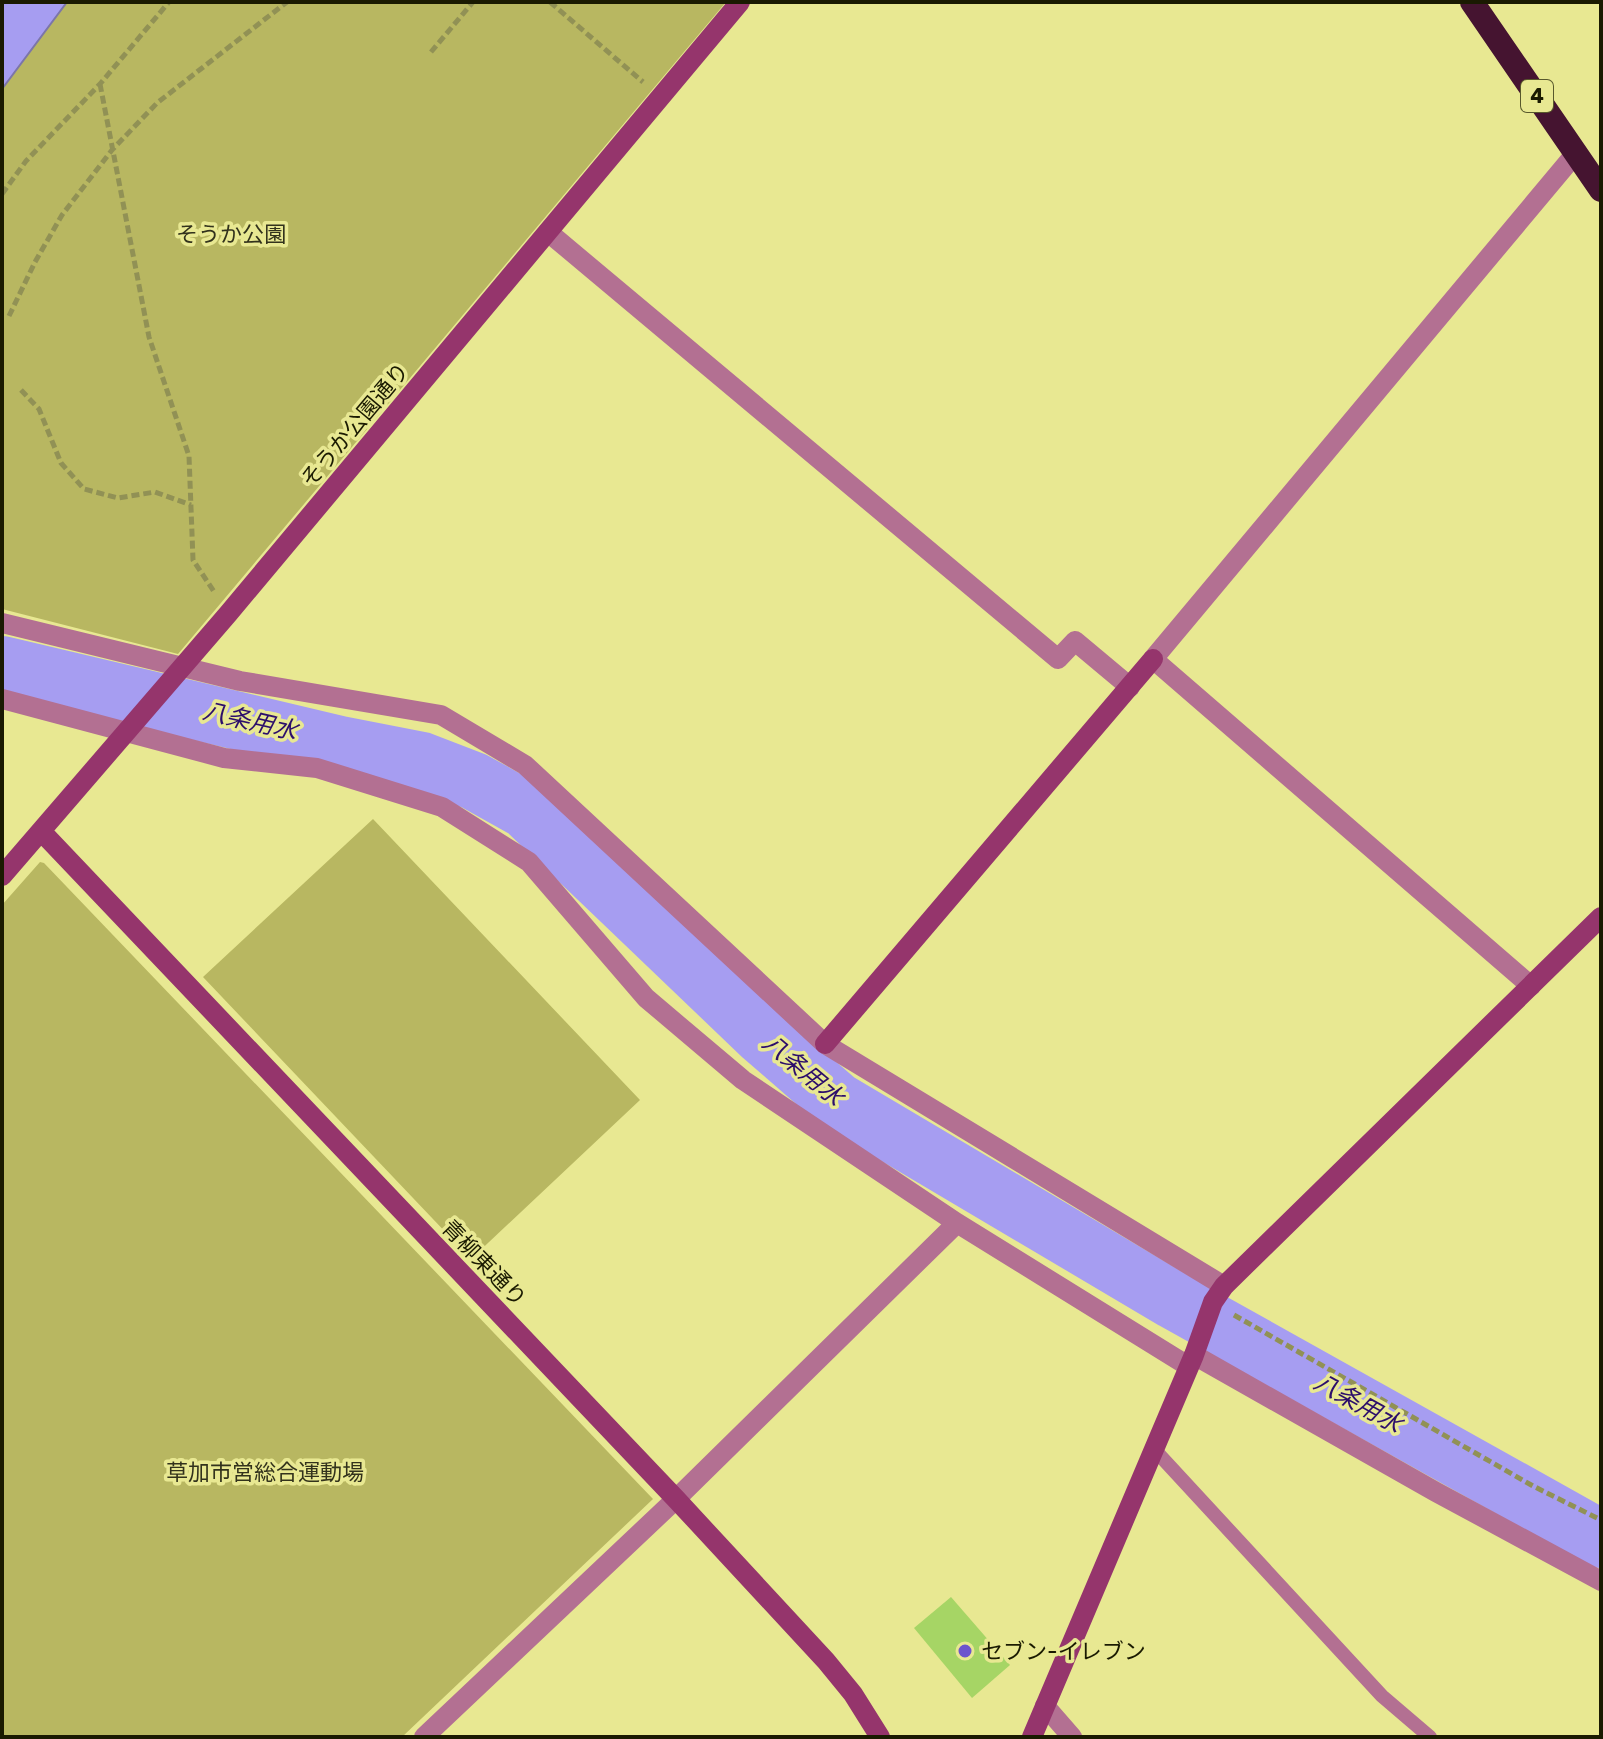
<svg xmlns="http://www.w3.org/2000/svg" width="1603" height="1739" font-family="Rubik,'Noto Sans JP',sans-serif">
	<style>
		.green { fill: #b8b761 }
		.water { fill: #a69df1; stroke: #7c76a9; stroke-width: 2 }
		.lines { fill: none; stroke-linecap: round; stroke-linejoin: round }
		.river { stroke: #a69df1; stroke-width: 58 }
		.building { fill: #a6d565 }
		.path { stroke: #919155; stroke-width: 5; stroke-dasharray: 8 4; stroke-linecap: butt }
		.lane { stroke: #b37092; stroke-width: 14 }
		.street { stroke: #b37092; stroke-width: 20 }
		.secondary { stroke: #95356c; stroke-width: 20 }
		.highway { stroke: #451430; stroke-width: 24 }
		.poi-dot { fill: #6c54cd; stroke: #e8e892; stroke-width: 3 }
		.labels { text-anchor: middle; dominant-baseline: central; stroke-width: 7; stroke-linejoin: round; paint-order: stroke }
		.shield { fill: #e8e892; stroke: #58582c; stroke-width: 2 }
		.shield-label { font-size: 20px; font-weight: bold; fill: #1a1a01 }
		.park-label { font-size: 22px; fill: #32321c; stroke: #e8e892 }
		.street-label { font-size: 22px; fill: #1a1a01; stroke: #e8e892 }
		.poi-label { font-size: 22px; fill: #1a1a01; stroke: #e8e892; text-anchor: start }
		.water-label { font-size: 24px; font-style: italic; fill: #2c0e6b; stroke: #e8e892 }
	</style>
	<rect width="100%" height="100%" fill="#e8e892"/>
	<path class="green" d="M2,2H726L178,654L2,609Z
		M373,819L640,1100L471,1259L203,977Z
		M40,862L44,863L653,1499L402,1737H2V905Z"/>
	<path class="water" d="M2,2H67L2,89Z"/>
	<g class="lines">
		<path class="river" d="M2,665L340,745L422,761L474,781L526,810L761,1035L837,1101L1173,1300L1601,1539"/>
	</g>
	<path class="building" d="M951,1597L1010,1665L972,1698L914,1628Z"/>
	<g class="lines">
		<path class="path" d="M550,2L643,82
			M431,52L473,2
			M100,84L149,337L189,456L193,560L215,593
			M2,194L26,161L100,84L169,2
			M9,316L35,262L62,215L112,150L157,103L287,2
			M21,390L39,409L61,463L84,489L118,498L155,492L191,505
			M1234,1315L1533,1486L1601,1520"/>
		<path class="lane" d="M1153,1448L1382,1696L1430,1737"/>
		<path class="street" d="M548,232L1058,659L1075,641L1130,687
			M2,623L240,681L441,715L525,765L825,1044L1224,1286
			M2,699L224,758L317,768L442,807L529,862L646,998L743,1080L957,1223L1188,1366
			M1531,986L1153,659L1576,153
			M1194,1355L1436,1492L1601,1581
			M1045,1706L1072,1737
			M424,1737L676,1499L957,1223"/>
		<path class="secondary" d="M41,831L676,1499L826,1661L853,1694L880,1737
			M2,876L228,614L740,2
			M825,1044L1153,659
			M1032,1737L1194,1355L1213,1302L1224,1286L1601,917"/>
		<path class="highway" d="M1472,2L1601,190"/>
	</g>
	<circle class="poi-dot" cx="965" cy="1651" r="8"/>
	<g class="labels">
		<rect class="shield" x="1521" y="80" width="32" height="32" rx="6"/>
		<g class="shield-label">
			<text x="1537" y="96">4</text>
		</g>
		<g class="park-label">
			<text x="231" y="234">そうか公園</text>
			<text x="265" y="1472">草加市営総合運動場</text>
		</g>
		<g class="street-label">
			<text transform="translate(355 425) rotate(-50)">そうか公園通り</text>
			<text transform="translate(484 1263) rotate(46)">青柳東通り</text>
		</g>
		<g class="poi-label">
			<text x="981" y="1651">セブン-イレブン</text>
		</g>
		<g class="water-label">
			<text transform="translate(250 721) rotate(13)">八条用水</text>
			<text transform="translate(803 1070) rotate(40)">八条用水</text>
			<text transform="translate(1358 1403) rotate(29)">八条用水</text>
		</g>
	</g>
	<rect width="1603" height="1739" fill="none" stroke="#1a1a01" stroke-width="8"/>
</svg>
